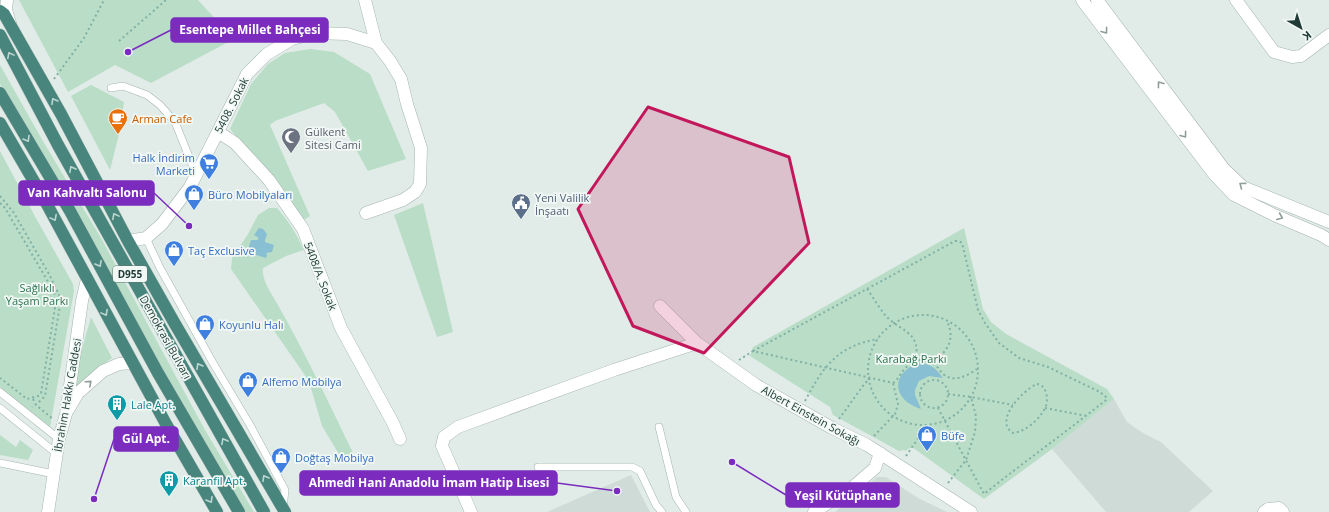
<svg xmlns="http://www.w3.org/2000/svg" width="1329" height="512" font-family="'Open Sans',sans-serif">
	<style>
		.built { fill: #cfdbd7 }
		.green { fill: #b9ddc6 }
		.water { fill: #88bfd2 }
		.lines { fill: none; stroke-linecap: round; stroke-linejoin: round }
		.service-casing { stroke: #a4b4af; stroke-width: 8 }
		.minor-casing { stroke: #a4b4af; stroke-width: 13 }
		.tertiary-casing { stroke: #a4b4af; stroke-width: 13 }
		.trunk-casing { stroke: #c1c8c7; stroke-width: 13 }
		.path { stroke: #81b0a5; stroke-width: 2; stroke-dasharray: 2 3; stroke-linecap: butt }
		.service { stroke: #fff; stroke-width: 7 }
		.minor { stroke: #fff; stroke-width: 12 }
		.tertiary { stroke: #fff; stroke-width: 12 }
		.trunk { stroke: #48867d; stroke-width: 12 }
		.oneway { stroke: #909e9b }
		.oneway2 { stroke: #bed6d1 }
		.marked { fill: #c2185b; fill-opacity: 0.2; stroke: #c2185b; stroke-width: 3; stroke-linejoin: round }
		.labels { text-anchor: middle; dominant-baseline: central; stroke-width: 3.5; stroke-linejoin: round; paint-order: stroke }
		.shield { fill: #f1f8f5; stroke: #5f7470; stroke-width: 1 }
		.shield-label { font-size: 10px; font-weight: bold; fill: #213c37 }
		.street-label { font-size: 11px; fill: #213c37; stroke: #f1f8f5 }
		.food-label { font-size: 11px; fill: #c56008; stroke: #f1f8f5; text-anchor: start }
		.worship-label { font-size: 11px; fill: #5b616d; stroke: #f1f8f5; text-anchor: start }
		.shop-label { font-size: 11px; fill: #366cbe; stroke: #f1f8f5; text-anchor: start }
		.service-label { font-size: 11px; fill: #4e5e75; stroke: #f1f8f5; text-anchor: start }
		.park-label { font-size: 11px; fill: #2b744e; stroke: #f1f8f5 }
		.culture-label { font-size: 11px; fill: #0d838f; stroke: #f1f8f5; text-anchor: start }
		.leader { fill: none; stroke: #7b2cbf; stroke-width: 1.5 }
		.callout-dot { fill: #7b2cbf; stroke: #f1f8f5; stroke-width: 1.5 }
		.callout { fill: #7b2cbf; stroke: #7b2cbf; stroke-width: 1.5 }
		.callout-label { font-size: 12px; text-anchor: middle; font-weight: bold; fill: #fff }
	</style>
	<rect width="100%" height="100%" fill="#e1ece8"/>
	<path class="built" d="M1114,399L1127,422L1143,433L1161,442L1213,491L1189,512H1106L1052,449Z
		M631,475L650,512H547Z
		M877,477H886L918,498L947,512H835Z"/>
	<path class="green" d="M19,0H198L234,39L151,83L115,65L68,92Z
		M310,49L334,52L370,74L406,159L368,171L335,112L324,103L275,121L270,125L310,216L302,221L256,159L230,129L251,84L268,64L285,53Z
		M0,65L44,143L101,238L205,430L254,512H245L162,371L0,84Z
		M91,85L124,102L120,130L110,170L71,96Z
		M0,151L37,220L73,284L74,291L50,427L0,387Z
		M423,203L453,332L437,337L394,215Z
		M269,208H277C290,223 296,233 304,250L286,256L263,268C261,280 273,296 279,307C306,355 330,405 354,455L343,461L322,426L309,381L231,269L232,258L248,234L258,215Z
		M964,228L983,309L991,322L1006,334L1107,389L1114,399L1052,449L984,499L912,447L908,449L906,451L904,450L899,451L833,415L830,407L750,356L753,347Z
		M91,317L112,358L89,375L77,388L76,370Z
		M0,435L16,447L20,440L33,450L28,460L0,455Z"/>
	<path class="water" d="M259,228L263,229L267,234L265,240V242L274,245L272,252L266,253L267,255L266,258L253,254L252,250H249V246L251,240H257L259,238L254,235Z
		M918,363C932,364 935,368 943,378L929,376L919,381L915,390V395L921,409C892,400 890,374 918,363Z"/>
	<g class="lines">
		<defs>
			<path id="service" d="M111,88L123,86L147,95L160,105L175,122L196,174
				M146,238L160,268L213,363L250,425L285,490L283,508
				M0,392L59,439
				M0,408L57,454
				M659,427L676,497L686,512
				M0,463L54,474
				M538,467H632L640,471L656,505L662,512"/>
			<path id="minor" d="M365,0L376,43
				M1236,0L1274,52L1292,57L1301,56L1329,35
				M218,132L235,143L269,180L303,229L341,328L393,423L400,439
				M128,241L146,238L162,224L190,187L247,74L267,54L292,39L314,33L347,34L376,43L390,61L401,79L407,104L421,148L420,184L415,192L403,200L366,213
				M660,306L697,343L756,385L832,428L867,445L971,512
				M471,512L442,446L444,437L458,427L614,370L697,343
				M814,512L853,487L875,468L880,453
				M1264,512L1268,509L1279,508L1283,512"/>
			<path id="tertiary" d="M7,0L6,10L10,23
				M1082,0L1214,174L1234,195L1274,215L1321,235L1329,240
				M1097,0L1224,169L1243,187L1329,222
				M68,410L78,393L103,371L119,364L132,363
				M48,512L59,439L66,414L82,301L87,279"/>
			<path id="trunk" d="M0,11L4,14L61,114L128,241L175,324L285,512
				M0,35L58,145L264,512
				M0,93L70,211L158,373L239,512
				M0,123L43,197L166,424L217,512"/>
		</defs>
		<use href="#service" class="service-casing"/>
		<use href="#minor" class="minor-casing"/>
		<use href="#tertiary" class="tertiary-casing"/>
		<use href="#trunk" class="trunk-casing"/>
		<path class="path" d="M119,41L166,0
			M54,79L84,38L104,0
			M0,196L14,213L49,274L61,299L45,396L38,403L32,407
			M0,203L5,208L54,292L56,302L41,393L38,396L27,399L0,378
			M867,289C874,298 881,312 889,319C905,333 920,333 916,360
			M868 370a55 55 0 1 1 110 0a55 55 0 1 1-110 0Z
			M753,351L955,241H959L962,243L978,310L985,323L999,343L1019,358L1048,367L1100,392L1107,398L1106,400C1066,432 1024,462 984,494L938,408
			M739,360L753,351L893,383
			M932,363C947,352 956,340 947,321
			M920 394a14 14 0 1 1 28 0a14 14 0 1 1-28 0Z
			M893,383C901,377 901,369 912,363C918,358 929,360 935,365C938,367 940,371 943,374C954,383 967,376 977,369
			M1037,384C1047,385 1049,400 1045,408C1040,419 1025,432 1013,433C993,421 1023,390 1037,384Z
			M948,394L971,397L1013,405
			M33,399L36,405L53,419
			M805,401C823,367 837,346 878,339
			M1045,408L1087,416
			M839,419L865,383L870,379
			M874,436L895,414L898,404L893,383
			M906,456L928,424
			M948,483L966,460L975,432L976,416L971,397"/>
		<use href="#service" class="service"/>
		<use href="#minor" class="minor"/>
		<use href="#tertiary" class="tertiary"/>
		<use href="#trunk" class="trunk"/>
	</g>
	<defs><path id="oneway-chevron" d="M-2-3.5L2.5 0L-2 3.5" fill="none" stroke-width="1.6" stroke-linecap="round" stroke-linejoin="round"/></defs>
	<g class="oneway">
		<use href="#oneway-chevron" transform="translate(1105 31) rotate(53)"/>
		<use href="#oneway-chevron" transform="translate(1160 84) rotate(-127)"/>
		<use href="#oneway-chevron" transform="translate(1184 135) rotate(53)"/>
		<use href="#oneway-chevron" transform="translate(1242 185) rotate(-143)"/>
		<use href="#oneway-chevron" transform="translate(1280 217) rotate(23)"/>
		<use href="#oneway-chevron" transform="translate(89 383) rotate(-42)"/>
	</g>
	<g class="oneway2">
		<use href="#oneway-chevron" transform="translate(10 55) rotate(-118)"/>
		<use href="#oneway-chevron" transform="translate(54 101) rotate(-120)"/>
		<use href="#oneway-chevron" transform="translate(27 139) rotate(59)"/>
		<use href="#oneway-chevron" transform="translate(72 169) rotate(-119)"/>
		<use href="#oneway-chevron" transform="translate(115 216) rotate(-118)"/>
		<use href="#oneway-chevron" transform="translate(54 218) rotate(62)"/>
		<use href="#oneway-chevron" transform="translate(99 264) rotate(61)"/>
		<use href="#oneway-chevron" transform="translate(105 313) rotate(62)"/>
		<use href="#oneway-chevron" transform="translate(199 366) rotate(-120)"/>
		<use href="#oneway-chevron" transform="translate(224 441) rotate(-119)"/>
		<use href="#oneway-chevron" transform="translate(265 478) rotate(-120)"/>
		<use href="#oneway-chevron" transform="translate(210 500) rotate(60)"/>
	</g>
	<path class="marked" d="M648,107L789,157L809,243L704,353L633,326L578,209Z"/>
	<defs>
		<symbol id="cafe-pin" viewBox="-11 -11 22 30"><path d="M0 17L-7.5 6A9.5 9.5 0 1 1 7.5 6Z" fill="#e8710a" stroke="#f1f8f5"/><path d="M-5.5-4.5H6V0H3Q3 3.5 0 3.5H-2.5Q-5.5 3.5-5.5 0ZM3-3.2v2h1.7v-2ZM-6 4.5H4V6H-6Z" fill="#fff"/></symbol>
		<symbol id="mosque-pin" viewBox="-11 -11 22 30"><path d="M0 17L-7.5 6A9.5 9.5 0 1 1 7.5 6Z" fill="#6b7280" stroke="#f1f8f5"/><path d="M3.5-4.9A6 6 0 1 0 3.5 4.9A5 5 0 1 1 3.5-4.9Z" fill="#fff"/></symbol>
		<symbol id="supermarket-pin" viewBox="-11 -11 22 30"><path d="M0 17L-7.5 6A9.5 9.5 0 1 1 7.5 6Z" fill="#3f7fe0" stroke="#f1f8f5"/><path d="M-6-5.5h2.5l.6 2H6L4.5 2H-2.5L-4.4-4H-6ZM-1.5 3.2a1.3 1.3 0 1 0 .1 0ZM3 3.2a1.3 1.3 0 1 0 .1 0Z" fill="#fff"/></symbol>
		<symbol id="shop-pin" viewBox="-11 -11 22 30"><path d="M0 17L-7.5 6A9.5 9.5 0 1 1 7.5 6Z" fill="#3f7fe0" stroke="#f1f8f5"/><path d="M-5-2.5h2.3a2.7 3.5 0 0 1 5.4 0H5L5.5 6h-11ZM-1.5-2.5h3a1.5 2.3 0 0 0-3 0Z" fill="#fff"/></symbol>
		<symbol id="civic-pin" viewBox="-11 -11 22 30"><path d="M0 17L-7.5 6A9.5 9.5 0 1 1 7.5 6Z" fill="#5c6f8a" stroke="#f1f8f5"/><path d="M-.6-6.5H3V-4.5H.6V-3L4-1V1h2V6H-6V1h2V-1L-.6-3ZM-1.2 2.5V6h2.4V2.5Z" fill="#fff"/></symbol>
		<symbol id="building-pin" viewBox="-11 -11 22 30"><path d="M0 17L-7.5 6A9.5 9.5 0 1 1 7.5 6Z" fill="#0f9aa8" stroke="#f1f8f5"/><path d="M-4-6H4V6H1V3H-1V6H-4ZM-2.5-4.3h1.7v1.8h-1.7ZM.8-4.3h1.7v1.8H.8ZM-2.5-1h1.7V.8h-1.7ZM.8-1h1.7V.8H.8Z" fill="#fff"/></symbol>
	</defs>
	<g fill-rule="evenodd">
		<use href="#cafe-pin" x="107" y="107" width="22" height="30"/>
		<use href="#mosque-pin" x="280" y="126" width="22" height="30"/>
		<use href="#supermarket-pin" x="198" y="152" width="22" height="30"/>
		<use href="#shop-pin" x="183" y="183" width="22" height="30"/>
		<use href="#civic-pin" x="510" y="192" width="22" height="30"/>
		<use href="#shop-pin" x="163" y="239" width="22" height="30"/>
		<use href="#shop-pin" x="194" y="313" width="22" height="30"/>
		<use href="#shop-pin" x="237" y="370" width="22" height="30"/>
		<use href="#building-pin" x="106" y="393" width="22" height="30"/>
		<use href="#shop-pin" x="916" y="424" width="22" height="30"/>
		<use href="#shop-pin" x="270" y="446" width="22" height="30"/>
		<use href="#building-pin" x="158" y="469" width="22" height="30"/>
	</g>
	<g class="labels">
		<rect class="shield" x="113" y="266" width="34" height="16" rx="3"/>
		<g class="shield-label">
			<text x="130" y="274">D955</text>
		</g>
		<g class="street-label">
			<text transform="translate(231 105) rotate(-63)">5408. Sokak</text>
			<text transform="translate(321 276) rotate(69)">5408/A. Sokak</text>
			<text transform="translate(166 337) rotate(61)">Demokrasi Bulvarı</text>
			<text transform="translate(67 395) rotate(-80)">İbrahim Hakkı Caddesi</text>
			<text transform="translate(811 415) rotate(29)">Albert Einstein Sokağı</text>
		</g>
		<g class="food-label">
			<text x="132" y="118">Arman Cafe</text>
		</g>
		<g class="worship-label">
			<text x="305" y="131">Gülkent<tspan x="305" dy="13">Sitesi Cami</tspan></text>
		</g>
		<g class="shop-label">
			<text x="195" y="157" text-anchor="end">Halk İndirim<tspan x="195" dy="13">Marketi</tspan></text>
			<text x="208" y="194">Büro Mobilyaları</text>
			<text x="188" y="250">Taç Exclusive</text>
			<text x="219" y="324">Koyunlu Halı</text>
			<text x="262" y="381">Alfemo Mobilya</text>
			<text x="941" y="435">Büfe</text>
			<text x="295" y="457">Doğtaş Mobilya</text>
		</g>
		<g class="service-label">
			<text x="535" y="197">Yeni Valilik<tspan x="535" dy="13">İnşaatı</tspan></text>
		</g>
		<g class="park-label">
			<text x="37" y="287">Sağlıklı<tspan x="37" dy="13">Yaşam Parkı</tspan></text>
			<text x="911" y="358">Karabağ Parkı</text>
		</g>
		<g class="culture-label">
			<text x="131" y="404">Lale Apt.</text>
			<text x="183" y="480">Karanfil Apt.</text>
		</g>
	</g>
	<path class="leader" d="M128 52L171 30M189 226L154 193M94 499L114 439M617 491L557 483M732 462L786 495"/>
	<g class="callout-dot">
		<circle cx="128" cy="52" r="4"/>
		<circle cx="189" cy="226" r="4"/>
		<circle cx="94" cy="499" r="4"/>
		<circle cx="617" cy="491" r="4"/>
		<circle cx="732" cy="462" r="4"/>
	</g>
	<g class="callout">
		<rect x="171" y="18" width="157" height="24" rx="4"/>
		<rect x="19" y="181" width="135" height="24" rx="4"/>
		<rect x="114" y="427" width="64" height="24" rx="4"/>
		<rect x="300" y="471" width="257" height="24" rx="4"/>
		<rect x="786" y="483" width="113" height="24" rx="4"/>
	</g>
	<g class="callout-label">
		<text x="250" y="34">Esentepe Millet Bahçesi</text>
		<text x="87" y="197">Van Kahvaltı Salonu</text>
		<text x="146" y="443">Gül Apt.</text>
		<text x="429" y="487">Ahmedi Hani Anadolu İmam Hatip Lisesi</text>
		<text x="843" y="500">Yeşil Kütüphane</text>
	</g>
	<g transform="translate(1301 28) rotate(141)" stroke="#f1f8f5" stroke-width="3" paint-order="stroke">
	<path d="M0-3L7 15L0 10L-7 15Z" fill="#213c37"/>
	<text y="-6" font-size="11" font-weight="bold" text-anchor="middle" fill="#213c37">K</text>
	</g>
</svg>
